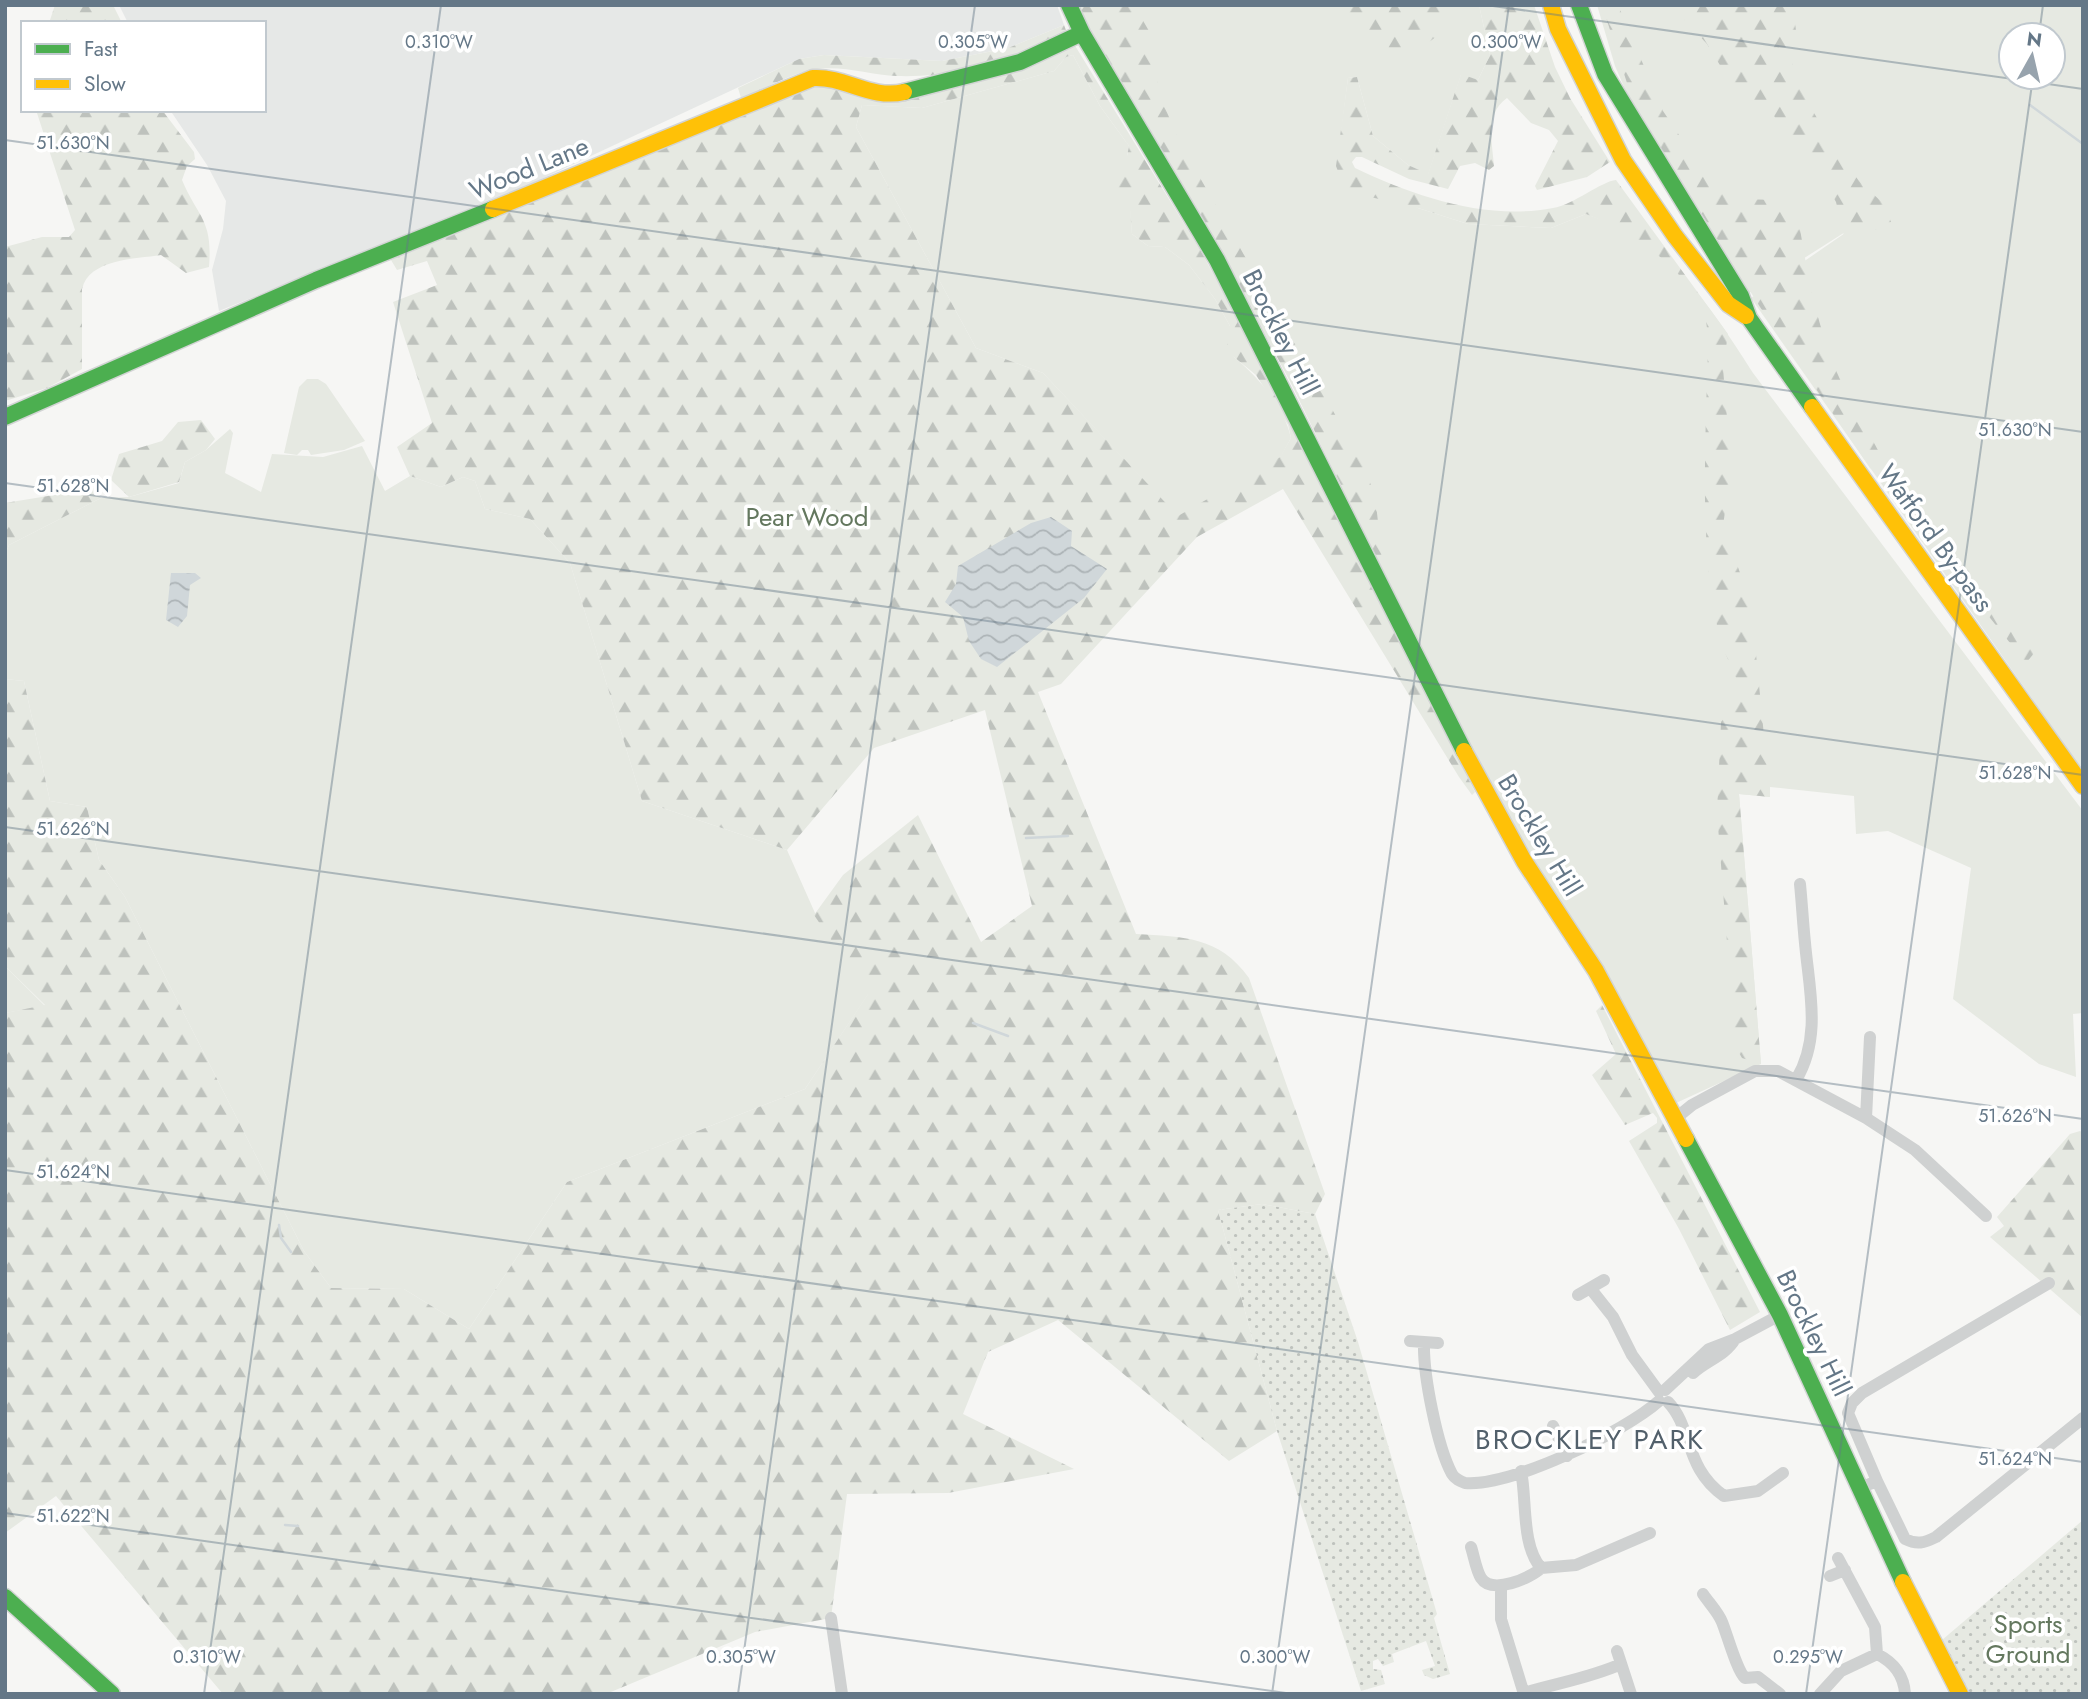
<svg xmlns="http://www.w3.org/2000/svg" width="2088" height="1699" font-family="Jost,sans-serif">
	<style>
		.built { fill: #e6e8e7 }
		.grass { fill: #e6e9e2; fill-rule: evenodd }
		.forest { fill: url(#forest-firs); fill-rule: evenodd }
		.park { fill: url(#park-dots) }
		.water { fill: url(#water-waves) }
		.lines { fill: none; stroke-linecap: round; stroke-linejoin: round }
		.stream { stroke: #d0d7da; stroke-width: 2.5 }
		.fast-casing { stroke: #d2d4d4; stroke-width: 19 }
		.slow-casing { stroke: #d2d4d4; stroke-width: 19 }
		.street { stroke: #cfd1d1; stroke-width: 12 }
		.fast { stroke: #4caf50; stroke-width: 16 }
		.slow { stroke: #ffc107; stroke-width: 16 }
		.ticks { fill: none; stroke: #647787; stroke-width: 2; stroke-opacity: 0.45 }
		.labels { text-anchor: middle; dominant-baseline: central; stroke-width: 7; stroke-linejoin: round; paint-order: stroke }
		.street-label { font-size: 26px; fill: #647787; stroke: #fff }
		.park-label { font-size: 26px; fill: #64785f; stroke: #fff }
		.neighbourhood-label { font-size: 28px; letter-spacing: 2px; fill: #52606b; stroke: #fff }
		.ticks-label { font-size: 18px; text-anchor: middle; fill: #647787; stroke: #fff; stroke-width: 7; stroke-linejoin: round; paint-order: stroke }
	</style>
	<defs>
		<pattern id="forest-firs" width="22" height="20" patternUnits="userSpaceOnUse" patternTransform="scale(1.75)"><rect width="22" height="20" fill="#e6e9e2"/><path d="M5 1l3.5 6h-7zM16 11l3.5 6h-7z" fill="#bec2bd"/></pattern>
		<pattern id="park-dots" width="8" height="8" patternUnits="userSpaceOnUse" patternTransform="scale(1.75)"><rect width="8" height="8" fill="#e6e9e2"/><path d="M2 2h.1M6 6h.1" fill="none" stroke="#bec2bd" stroke-width="1.8" stroke-linecap="round"/></pattern>
		<pattern id="water-waves" width="16" height="10" patternUnits="userSpaceOnUse" patternTransform="scale(1.75)"><rect width="16" height="10" fill="#d0d7da"/><path d="M0 5q4-4 8 0t8 0" fill="none" stroke="#acb3b6"/></pattern>
	</defs>
	<rect width="100%" height="100%" fill="#f6f6f4"/>
	<path class="built" d="M119,5H1057L1064,25L1008,48L942,61L824,55L799,59L535,182L219,311L212,270L223,229L226,201L207,165L170,110H264V23H128Z"/>
	<path class="grass" d="M1079,5H1479L1490,55L1478,80L1461,75L1428,175L1408,165L1373,136L1357,77L1348,78L1337,166L1418,208L1468,224L1551,228L1586,214C1599,219 1614,224 1627,230C1679,258 1722,324 1753,373L2083,811V1013L2073,1014L2076,1077L2039,1064L1953,999L1971,868L1888,831L1856,834L1854,796L1770,787V797L1739,794L1761,1064L1676,1103L1526,853L1431,673L1291,383L1223,256Z
		M1597,5H2083V771L1751,298L1861,222L1746,295L1649,144L1615,66ZM2011,35H2053V77H2011Z
		M1073,55L1100,106L1129,146L1127,156L1132,234L1148,246L1165,247L1189,265L1215,299L1230,326L1234,357C1258,377 1284,406 1291,438L1280,458L1178,517L1043,373L976,348L856,127L862,105L922,108L1054,71L1066,57Z
		M307,379H318L326,384L365,441L344,450L311,455L308,450H302L297,455L284,453L299,387Z
		M230,429L233,433L225,473L261,492L272,454L323,457L362,446L385,491L410,476L441,487L463,477L475,481L485,509L530,519L570,563L642,801L787,850L815,913L869,993L805,1089L567,1182L469,1329L404,1289L331,1288L304,1251L125,897L99,860L87,807L50,801L24,681L5,679V555L9,545L101,498L129,497L179,483L185,462L206,450Z
		M5,966L45,1006L5,1013Z"/>
	<path class="forest" d="M55,5H113L122,23H49Z
		M1079,5H1134L1153,38L1159,93L1179,141L1361,460L1375,495L1382,558L1378,560L1291,383L1223,256L1095,41Z
		M1340,5H1430L1441,7L1452,16C1442,39 1409,60 1383,48C1371,43 1350,16 1340,5Z
		M1479,5H1534L1555,67L1570,98L1610,162L1587,177L1537,190L1535,186L1558,141L1549,130L1531,123L1507,98C1485,113 1492,142 1494,166L1489,170L1475,163L1460,166L1448,189L1409,179L1362,157H1356L1352,162L1355,168C1414,196 1486,221 1553,208C1573,205 1602,181 1616,180L1728,334L1723,368L1731,468L1723,526L1751,603L1769,787L1770,797L1739,794L1761,1064L1742,1058L1735,1046L1717,813L1721,722L1741,695C1737,673 1724,656 1719,635C1700,552 1705,461 1707,376C1708,350 1711,317 1696,293C1692,286 1684,280 1678,274C1649,244 1625,230 1586,214L1551,228L1468,224L1418,208L1353,193L1342,182L1336,166L1348,78L1357,77L1373,136L1408,165L1428,174L1461,74L1478,80L1490,55Z
		M1602,5H1618L1663,111L1714,187L1739,199L1777,200L1797,210C1806,268 1817,332 1843,386C1855,413 1873,438 1886,466L1879,475L1870,468L1760,307L1649,130L1627,83Z
		M1682,5H1793L1796,31L1792,74L1830,141L1859,181L1885,205L1891,222L1860,237L1844,236L1836,202L1802,143L1783,133L1771,110L1748,111L1707,44L1680,15Z
		M1064,25L1067,33C1013,59 958,78 897,76C869,75 839,64 812,70C788,75 764,89 741,98L738,88L799,59L824,55L942,61L1008,48Z
		M1074,44L1202,253L1275,389L1475,792L1472,795L1459,777L1283,489L1197,537L1061,684L1038,692L1136,934C1184,937 1219,936 1249,978L1325,1194L1315,1214L1262,1204L1218,1210L1277,1431L1229,1461L1058,1320L988,1352L963,1414L1074,1469L948,1493L847,1494L831,1618L755,1632L606,1694H223L56,1496L5,1533V1013L45,1005L5,966V679L24,681L50,801L87,807L99,860L125,897L304,1251L331,1288L404,1289L469,1329L567,1182L805,1089L868,994L814,915L843,875L918,815L981,942L1032,906L985,710L874,748L787,850L642,801L570,563L530,519L485,509L475,481L463,477L441,487L410,476L397,447L432,423L393,302L437,285L427,261L397,270L391,260L820,82C856,96 876,104 915,98ZM1073,55L1100,106L1129,146L1127,156L1115,166L1113,197L1121,207L1130,210L1132,234L1148,246L1165,247L1189,265L1215,299L1230,326L1227,346L1234,357L1256,375L1288,425L1291,438L1280,457L1178,516L1043,373L976,348L856,127L862,105L922,108L1054,71L1066,57Z
		M36,110H162L194,152L195,159L187,166L182,180C198,218 213,219 209,267L186,273L161,255C135,259 89,259 82,289V369L47,388L5,401V247L42,237H69L75,230Z
		M201,420L215,439L206,450L185,462L179,482L129,497L111,480L119,454L162,441L178,422Z
		M84,476L101,498L9,545L5,555V503L54,495Z
		M1925,518L2035,652L2026,663L1916,525Z
		M1602,1005L1760,1312L1730,1330L1679,1229L1629,1141L1657,1123V1118L1653,1113L1625,1125L1592,1075L1616,1054L1596,1011Z
		M2080,1131L2083,1133V1318L1990,1237L2004,1226L1997,1217L2070,1134Z"/>
	<path class="park" d="M1262,1204L1315,1214L1358,1342L1437,1614L1434,1618L1450,1674L1433,1679L1424,1675L1422,1670L1435,1666L1426,1641L1392,1654L1394,1662L1383,1666L1378,1659L1373,1661V1669L1381,1670L1385,1684L1361,1691L1277,1431L1218,1210Z
		M2083,1520V1694H1969L1942,1640Z"/>
	<path class="water" d="M1051,517L1072,531L1071,546L1107,569L1084,598L997,667L981,659L969,641L963,617L945,602L956,584L958,566L1031,523Z
		M171,573H195L201,578L190,585L187,616L178,627L166,620Z"/>
	<g class="lines">
		<path class="stream" d="M2030,105L2083,144
			M1026,838L1068,836
			M973,1023L1008,1036
			M279,1225L281,1238L291,1252
			M285,1525L298,1526"/>
		<defs>
			<path id="fast" d="M1069,5L1082,33L1217,260L1464,751
				M1579,5L1605,74L1741,296L1749,318L1812,407
				M904,92L1020,62L1082,33
				M5,417L316,280L493,209
				M1686,1139L1780,1315L1903,1582
				M5,1597L112,1694"/>
			<path id="slow" d="M1551,5L1558,29L1623,160L1675,236L1728,304L1746,316
				M493,209L813,78C845,76 871,100 904,92
				M1812,407L2083,786
				M1464,751L1524,861L1596,971L1686,1139
				M1903,1582L1960,1694"/>
		</defs>
		<use href="#fast" class="fast-casing"/>
		<use href="#slow" class="slow-casing"/>
		<path class="street" d="M1796,1080C1822,1037 1809,989 1805,943C1803,924 1802,904 1800,884
			M1674,1115L1681,1114L1692,1105L1755,1071H1778L1866,1118L1915,1150L1986,1216
			M1866,1118L1870,1037
			M1590,1288L1613,1317L1632,1355L1659,1392
			M1578,1295L1604,1280
			M1410,1341L1438,1343
			M1424,1342C1423,1374 1437,1446 1452,1474C1455,1479 1460,1481 1465,1483C1511,1487 1624,1432 1659,1401
			M1693,1373C1707,1360 1725,1356 1735,1339
			M1665,1390L1709,1349L1735,1339L1780,1315
			M1668,1402C1693,1428 1684,1468 1724,1496L1758,1491L1783,1473
			M1553,1426L1567,1456
			M1521,1471C1527,1499 1521,1545 1541,1568L1576,1565L1650,1533
			M1877,1481L1905,1539C1917,1545 1924,1543 1936,1537L2083,1418
			M1860,1488L1877,1481L1848,1413L1852,1403L1862,1393L2049,1283
			M1471,1547C1474,1556 1476,1570 1481,1578C1492,1595 1531,1578 1541,1568
			M1830,1576L1845,1570
			M1501,1585V1619L1524,1694
			M1703,1594C1709,1603 1718,1612 1722,1622C1727,1634 1737,1671 1745,1678L1758,1677L1780,1694
			M831,1618L842,1694
			M1617,1651L1631,1694
			M1877,1654C1893,1662 1904,1675 1905,1694
			M1524,1693C1557,1683 1590,1678 1621,1664
			M1820,1694L1841,1671L1877,1654L1875,1627L1838,1558"/>
		<use href="#fast" class="fast"/>
		<use href="#slow" class="slow"/>
	</g>
	<path class="ticks" d="M1486,5L2083,89M2039,35L2043,5M5,140L2083,432M5,483L2083,775M5,827L2083,1119M5,1170L2083,1462M5,1513L1293,1694M204,1694L441,5M738,1694L975,5M1272,1694L1509,5M1806,1694L2033,77"/>
	<g class="labels">
		<g class="street-label">
			<text transform="translate(529 168) rotate(-22)">Wood Lane</text>
			<text transform="translate(1281 332) rotate(63)">Brockley Hill</text>
			<text transform="translate(1936 538) rotate(54)">Watford By-pass</text>
			<text transform="translate(1540 835) rotate(59)">Brockley Hill</text>
			<text transform="translate(1814 1333) rotate(64)">Brockley Hill</text>
		</g>
		<g class="park-label">
			<text x="807" y="517">Pear Wood</text>
			<text x="2028" y="1624">Sports<tspan x="2028" dy="30">Ground</tspan></text>
		</g>
		<g class="neighbourhood-label">
			<text x="1590" y="1439">BROCKLEY PARK</text>
		</g>
	</g>
	<g class="ticks-label">
		<text x="439" y="48">0.310°W</text>
		<text x="973" y="48">0.305°W</text>
		<text x="1506" y="48">0.300°W</text>
		<text x="73" y="149">51.630°N</text>
		<text x="2015" y="436">51.630°N</text>
		<text x="73" y="492">51.628°N</text>
		<text x="2015" y="779">51.628°N</text>
		<text x="73" y="835">51.626°N</text>
		<text x="2015" y="1122">51.626°N</text>
		<text x="73" y="1178">51.624°N</text>
		<text x="2015" y="1465">51.624°N</text>
		<text x="73" y="1522">51.622°N</text>
		<text x="207" y="1663">0.310°W</text>
		<text x="741" y="1663">0.305°W</text>
		<text x="1275" y="1663">0.300°W</text>
		<text x="1808" y="1663">0.295°W</text>
	</g>
	<rect width="2088" height="1699" fill="none" stroke="#647787" stroke-width="14"/>
	<rect x="21" y="21" width="245" height="91" fill="#ffffff" stroke="#c1c9cf" stroke-width="2"/>
	<rect x="35" y="44" width="35" height="10" fill="#4caf50" stroke="#c1c9cf" stroke-width="2"/>
	<text x="84" y="56" font-size="21" fill="#647787">Fast</text>
	<rect x="35" y="79" width="35" height="10" fill="#ffc107" stroke="#c1c9cf" stroke-width="2"/>
	<text x="84" y="91" font-size="21" fill="#647787">Slow</text>
	<g transform="translate(2032 56) rotate(8)"><circle r="33" fill="#ffffff" stroke="#c1c9cf" stroke-width="2"/>
	<path d="M0-5L12 26L0 18L-12 26Z" fill="#97a3ad"/>
	<text y="-10" font-size="19" font-weight="bold" text-anchor="middle" fill="#647787">N</text>
	</g>
</svg>
